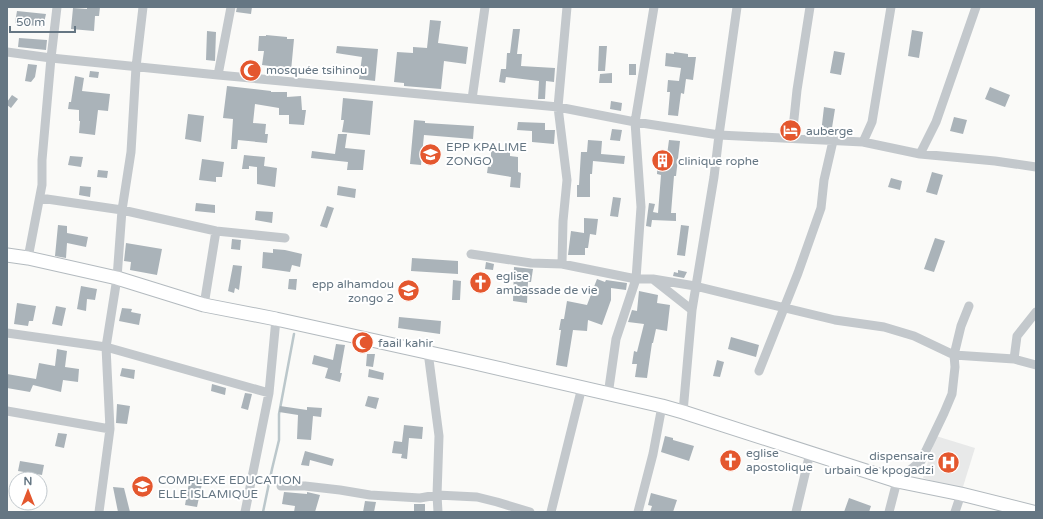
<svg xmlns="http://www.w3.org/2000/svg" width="1043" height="519" font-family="'Varela Round',sans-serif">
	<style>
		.built { fill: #e8e9e9 }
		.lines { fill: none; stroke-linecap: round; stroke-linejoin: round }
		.stream { stroke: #bbc7cb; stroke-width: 2.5 }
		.building { fill: #aab3b9 }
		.secondary-casing { stroke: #b3babf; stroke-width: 15 }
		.street { stroke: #c3c8cc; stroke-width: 9 }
		.secondary { stroke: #fff; stroke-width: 13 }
		.labels { text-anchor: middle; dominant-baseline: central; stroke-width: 4; stroke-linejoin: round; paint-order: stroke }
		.poi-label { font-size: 12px; fill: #657683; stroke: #fff; text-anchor: start }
	</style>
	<rect width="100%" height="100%" fill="#fafaf8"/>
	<path class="built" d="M936,436L975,448L962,490L923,478Z"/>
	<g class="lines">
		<path class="stream" d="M263,512L272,469L279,440V414L294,334"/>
	</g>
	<path class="building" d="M87,7H100L99,16H95L94,31L71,29L73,8L87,9Z
		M237,7H252L251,14L236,12Z
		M17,11L46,14L43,27L15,23Z
		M430,20L441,21L438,43L468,47L466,64L444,61L441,89L404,86V83L394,82L397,52L413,53V47L427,48Z
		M513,29H520L517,54H522L521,66L555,68L554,82L546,81L545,99H538L539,81L506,77L505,83L499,82L501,69H506L507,53H510Z
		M912,30L923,32L919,58L908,56Z
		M207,31L216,32L215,61L206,60Z
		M266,35L287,37V39H294L291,71L278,70V67L262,65L264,51H258L259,36H266Z
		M19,38L47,40L46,50L18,47Z
		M337,46L378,49L375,81L359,79L362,57L336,53Z
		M599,46H607L605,71H598Z
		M834,51L845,53L841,75L830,73Z
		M674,52L688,54V57H696L693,80L686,79L684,94L681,93L678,116L668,115L670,92H667L668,80L679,81L681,68L665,66L666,53L674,54Z
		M28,64L37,65L35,77L31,82L25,81Z
		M629,64H636V75H629Z
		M90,71L99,72L98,78L89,77Z
		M612,73V83H599L600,74Z
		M75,76L84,78L82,91L110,94L108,111L98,110L95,135L79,133L80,121H79V110L68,109L69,102H71Z
		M227,86L271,91V92H287V97L301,96L302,110H306L304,125L289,124V115H279V108L255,104L253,123L266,124L265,134H268L267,143L238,140L237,149H231L233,119L223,118Z
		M990,87L1010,95L1005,107L985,99Z
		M12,95L18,99L11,108L7,105V102Z
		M343,98L373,101L370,135L342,132L344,120H341Z
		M611,101L622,103L621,111L610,109Z
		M824,107L835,109L831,134L821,133Z
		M188,114L204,116L201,142L185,139Z
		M954,117L967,120L963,134L950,131Z
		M414,120L425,121V123L474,126L473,139L424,135L421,165L410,164Z
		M518,122L545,123V130H555L554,144L532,142V131L517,130Z
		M612,129L622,130L620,141L610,140Z
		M338,134H347L345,148L365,150L363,170H347L348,162L311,158L312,151L335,154Z
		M588,140L602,141L601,154L625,156L624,164L593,161L592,174H590V197H577V185H579L581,152H587Z
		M669,140L680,141L676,176H674L671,213H676V221L652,220L651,227L646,226L649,203L655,204L653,212L658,213L661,175L657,174L658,155H667Z
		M491,150L510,151V156L518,157V172L521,173L520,188L510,187L511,177L487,173L488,166L491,167Z
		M244,155L265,157L264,166L277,168L275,187L257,184V167L249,166V169H242Z
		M70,156L83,157L81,167L68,165Z
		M202,159L224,162L222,177H216V182L199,180Z
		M98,170L108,171L107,178L97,177Z
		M932,172L943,175L937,195L926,192Z
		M891,178L902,181L900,190L888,187Z
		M80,186L91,187L90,197L79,195Z
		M338,186L356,189L355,198L337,195Z
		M613,197L621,198L618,217L610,216Z
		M196,203L215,205V213L195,211Z
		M327,206L334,208L327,228L320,226Z
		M256,211L273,212L272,223L255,220Z
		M584,218L598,219L596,235L590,234L588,248H585V255H568L571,231L584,233Z
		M58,225L67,226V233L88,237L86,247L67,243L66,258L55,256Z
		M681,225L689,226L685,256L677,255Z
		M935,238L945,241L934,272L924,269Z
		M232,239L241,240L240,250L231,249Z
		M126,243L162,249L157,275L130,270L131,262L124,261Z
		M273,249L285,250L302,254L300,267L292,265L290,272L262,268L263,252L273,253Z
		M412,258L458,261V274L411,271Z
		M486,262L494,264L493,270L485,269Z
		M233,265L242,266L239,290L235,288L234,293L228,291Z
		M514,267L533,269L531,282H528L527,303L513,301Z
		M678,270L687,272L684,278L673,276L674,272L678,273Z
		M289,279H297L296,290L288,289Z
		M597,279L605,282L606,280L627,283L626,290L611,288V300L602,325L588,320L587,331L573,330L567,367L556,365L561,330H559L561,319H564L567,301L587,305Z
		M453,280L461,281L460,300H452Z
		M81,286L97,289L95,300L87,299L86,311L77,309Z
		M639,291L658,295L657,303L670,305L667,331L656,329L653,343H652L647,378L635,377L637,364H632L634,351L637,352L644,324L628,322L632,310L637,311Z
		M17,303L36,306L33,321H29L28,326L14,324Z
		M56,306L66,308L62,326L52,324Z
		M122,308L132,309L131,312L141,314L139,325L119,321Z
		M399,317L441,321L440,334L398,328Z
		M731,337L759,345L756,357L728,349Z
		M336,344L345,345L340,373H342L340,382L325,378L328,368L312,364L314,355L333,360Z
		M57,349L67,351L65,367L79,369L78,382L63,380L61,392L33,385L30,392L7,388V374L36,379L39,363L55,366Z
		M367,354H375L373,367L366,366Z
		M717,360L724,362L720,377L713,376Z
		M122,368L135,370L134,379L120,376Z
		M369,369L384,373L383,380L368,377Z
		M212,384L226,388L225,395L211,391Z
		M245,393L252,394L248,410L241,408Z
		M368,396L379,398L376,409L365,406Z
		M117,404L130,406L127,424L116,423Z
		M280,406L307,410V407L322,408L321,417L313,416L311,440L297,439L298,415L279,412Z
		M404,425L423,427L422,439L409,438L407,459L401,458L402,454L392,453L394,441L402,442Z
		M58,433L67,434L64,448L55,446Z
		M665,436L673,438V440L694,446L689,461L661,452Z
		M305,451L334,459L332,466L310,460L309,466L301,465Z
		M20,461L44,465L42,475L18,471Z
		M190,477L203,479L197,507L185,505Z
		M113,487L124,488L130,512H118Z
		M284,492L307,494V492L320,495L315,512H294L295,506L282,504Z
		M651,493L677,500L673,512H650L652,506L648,505Z
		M849,498L871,506L869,512H844Z
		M365,501L376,502L374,512H363Z
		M414,504H425V512H414Z"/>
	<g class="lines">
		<defs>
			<path id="secondary" d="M7,255L28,258L117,278L204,305L276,319L462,360L662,406L683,412L897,481L961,494L1033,512"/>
		</defs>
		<use href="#secondary" class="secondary-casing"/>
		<path class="street" d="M7,52L51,58L218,75L558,107L635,122L719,135L863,142L920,154L995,161L1036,167
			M218,75L231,7
			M472,99L485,7
			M792,138L797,90L810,7
			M863,142L872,122L891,7
			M920,154L936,122L976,7
			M40,198L122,210L216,231L285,238
			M471,254L531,263L562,264L636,279H653L695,286L835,320L884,327L914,336L954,355L1014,359L1036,365
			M28,258L42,185V160L51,58L57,7
			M562,264L563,221L567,180L558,107L567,7
			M654,280L692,310
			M204,305L216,231
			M7,333L106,347L269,393
			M428,352L439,436L437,495L438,512
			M1014,359L1017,336L1036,312
			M759,371L798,273L821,208L824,180L833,141
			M608,395L616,339L636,279L641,207L635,122L654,7
			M7,411L110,429
			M683,412L692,310L714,177L719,135L737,7
			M281,486H305L340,490L370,495L420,498L437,495L477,497L497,502L530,512
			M99,512L110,429L106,347L117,278L122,210L131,152L136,67L143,7
			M245,512L269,393L276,319
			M551,512L582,387
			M638,512L653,454L662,406
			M796,512L810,453
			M889,512L897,481L921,461L944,413L952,394L955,367L954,355L961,326L969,306
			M955,512L961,494"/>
		<use href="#secondary" class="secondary"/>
	</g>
	<defs>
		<symbol id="mosque-disc" viewBox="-11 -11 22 22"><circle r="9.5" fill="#e4572e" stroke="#fff"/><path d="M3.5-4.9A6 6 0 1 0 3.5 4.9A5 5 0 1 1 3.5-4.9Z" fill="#fff"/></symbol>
		<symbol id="hotel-disc" viewBox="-11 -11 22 22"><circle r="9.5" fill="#e4572e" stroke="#fff"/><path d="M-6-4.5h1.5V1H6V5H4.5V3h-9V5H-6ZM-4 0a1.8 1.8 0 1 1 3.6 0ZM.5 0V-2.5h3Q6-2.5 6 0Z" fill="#fff"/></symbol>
		<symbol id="school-disc" viewBox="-11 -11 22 22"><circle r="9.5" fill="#e4572e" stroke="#fff"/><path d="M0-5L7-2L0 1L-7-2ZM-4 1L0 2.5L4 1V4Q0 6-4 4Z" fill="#fff"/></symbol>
		<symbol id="building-disc" viewBox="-11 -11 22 22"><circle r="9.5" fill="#e4572e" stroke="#fff"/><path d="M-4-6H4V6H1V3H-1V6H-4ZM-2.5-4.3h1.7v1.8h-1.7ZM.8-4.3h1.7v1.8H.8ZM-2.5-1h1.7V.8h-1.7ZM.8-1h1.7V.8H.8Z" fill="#fff"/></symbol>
		<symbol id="church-disc" viewBox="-11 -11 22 22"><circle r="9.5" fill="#e4572e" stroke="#fff"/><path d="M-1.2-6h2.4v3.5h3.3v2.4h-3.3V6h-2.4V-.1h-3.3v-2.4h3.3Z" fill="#fff"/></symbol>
		<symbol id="hospital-disc" viewBox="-11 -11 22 22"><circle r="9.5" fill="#e4572e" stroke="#fff"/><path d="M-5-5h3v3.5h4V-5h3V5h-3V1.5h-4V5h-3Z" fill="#fff"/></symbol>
	</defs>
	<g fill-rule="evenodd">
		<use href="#mosque-disc" x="238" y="58" width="25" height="25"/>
		<use href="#hotel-disc" x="778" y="118" width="25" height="25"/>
		<use href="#school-disc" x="418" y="142" width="25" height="25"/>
		<use href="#building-disc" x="650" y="148" width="25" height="25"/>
		<use href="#church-disc" x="468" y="270" width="25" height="25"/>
		<use href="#school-disc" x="396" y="278" width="25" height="25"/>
		<use href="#mosque-disc" x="350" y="330" width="25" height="25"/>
		<use href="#church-disc" x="718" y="448" width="25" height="25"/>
		<use href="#hospital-disc" x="936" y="450" width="25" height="25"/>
		<use href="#school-disc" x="130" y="474" width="25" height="25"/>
	</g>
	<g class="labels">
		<g class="poi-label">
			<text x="266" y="70">mosquée tsihinou</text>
			<text x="806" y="131">auberge</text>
			<text x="446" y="147">EPP KPALIME<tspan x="446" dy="14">ZONGO</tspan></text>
			<text x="678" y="161">clinique rophe</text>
			<text x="496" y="276">eglise<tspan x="496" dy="14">ambassade de vie</tspan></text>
			<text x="394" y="284" text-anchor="end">epp alhamdou<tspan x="394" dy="14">zongo 2</tspan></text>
			<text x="378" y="343">faail kahir</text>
			<text x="746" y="453">eglise<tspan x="746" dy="14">apostolique</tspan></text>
			<text x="934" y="456" text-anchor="end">dispensaire<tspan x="934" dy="14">urbain de kpogadzi</tspan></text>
			<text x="158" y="480">COMPLEXE EDUCATION<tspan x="158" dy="14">ELLE ISLAMIQUE</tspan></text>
		</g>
	</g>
	<rect width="1043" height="519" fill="none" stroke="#657683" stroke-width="16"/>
	<g transform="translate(28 491)"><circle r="19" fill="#ffffff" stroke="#c1c8cd"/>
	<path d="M0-3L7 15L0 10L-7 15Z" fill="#e4572e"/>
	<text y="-6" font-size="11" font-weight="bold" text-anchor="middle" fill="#657683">N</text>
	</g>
	<path d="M10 26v6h65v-6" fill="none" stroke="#657683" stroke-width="2"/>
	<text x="16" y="26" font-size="12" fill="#657683" stroke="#ffffff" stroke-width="3" paint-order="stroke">50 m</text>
</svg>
